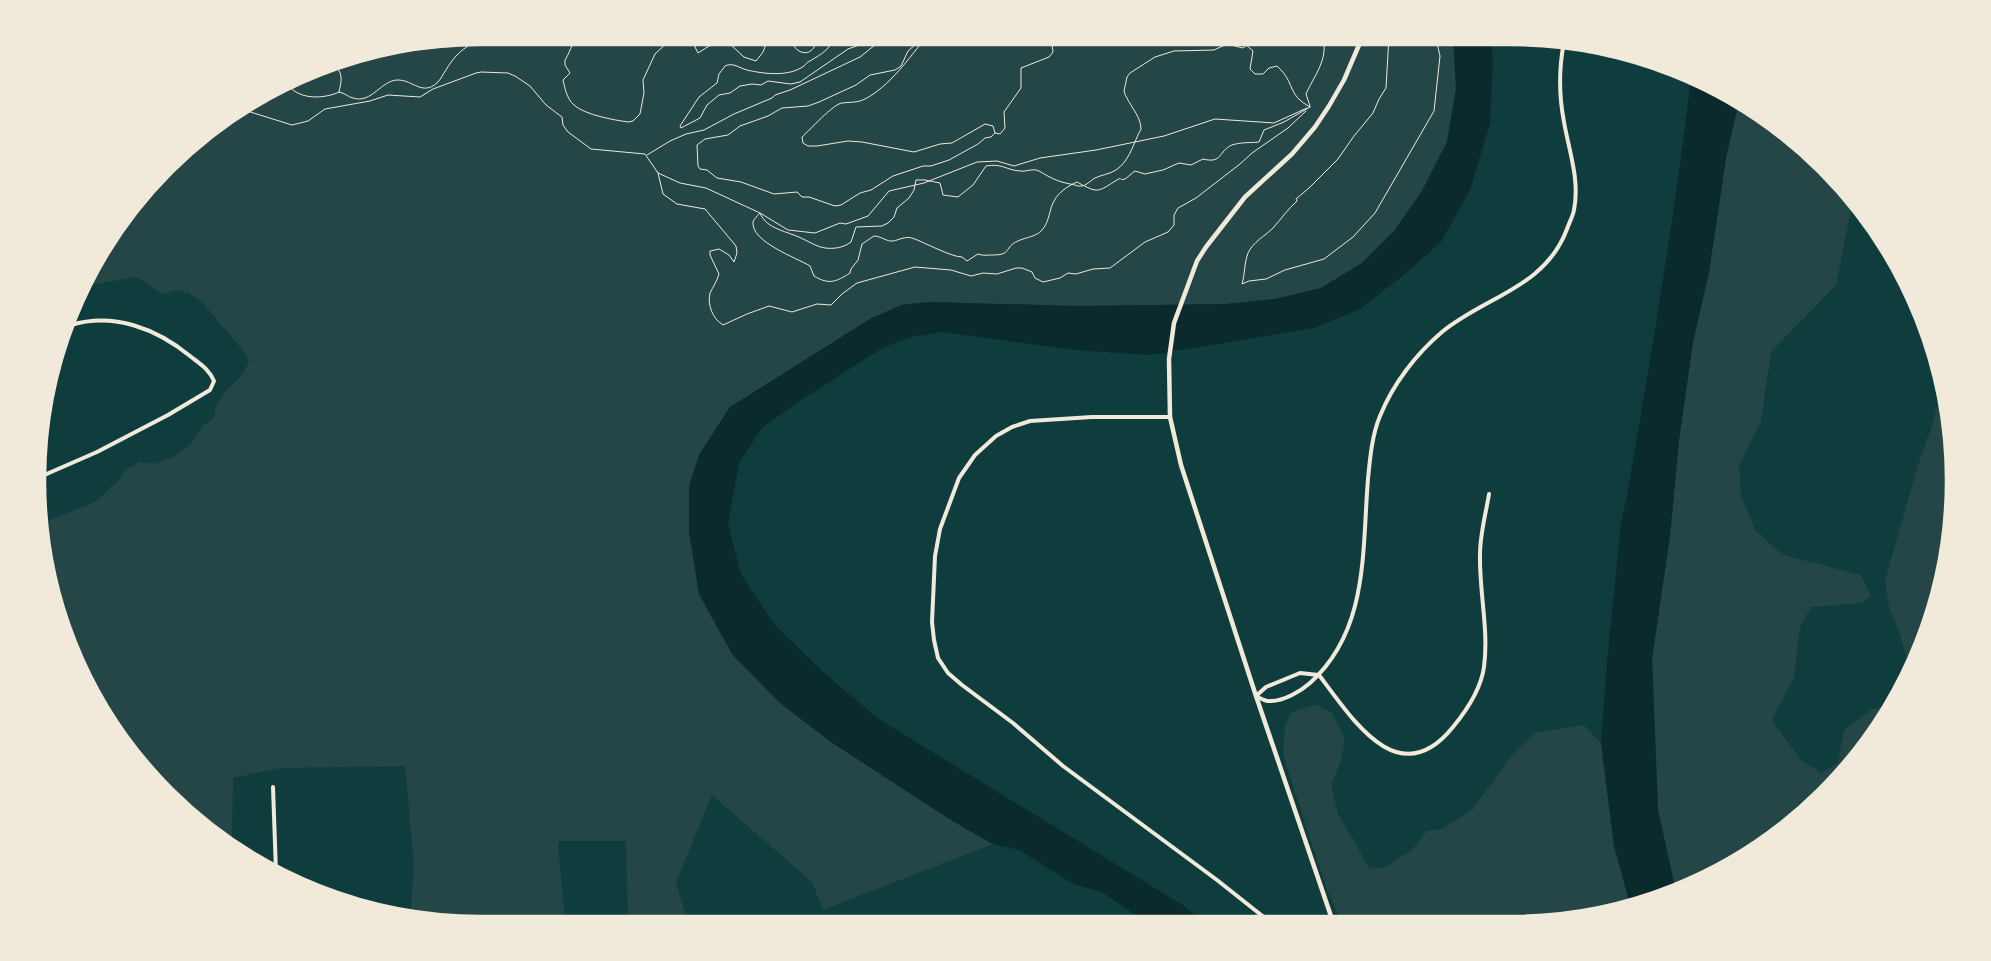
<svg xmlns="http://www.w3.org/2000/svg" width="1991" height="961" font-family="Cabin,sans-serif">
	<style>
		.green { fill: #244646 }
		.water { fill: #0a2a2b }
		.lines { fill: none; stroke-linecap: round; stroke-linejoin: round }
		.path { stroke: #f1e9da; stroke-width: 1 }
		.minor { stroke: #f1e9da; stroke-width: 4 }
		.tertiary { stroke: #f1e9da; stroke-width: 4.5 }
		.rim { fill: none; stroke: #f1e9da; stroke-width: 2.5 }
	</style>
	<rect width="100%" height="100%" fill="#0f3d3e"/>
	<path class="green" d="M481,36H1453L1456,88L1447,142L1422,191L1394,231L1362,263L1321,288L1275,299L1226,304L1078,306L930,302L902,305L870,319L730,407L699,455L732,654L780,703L831,742L951,820L993,844L823,910L812,882L712,795L676,882L688,924H628L626,841H558L565,924L480,925L410,918L414,865L405,766L279,768L233,778L232,848L167,795L82,677L40,539L41,524L95,502L117,482L126,470L140,462L155,464L173,457L192,443L202,426L214,418C217,387 243,385 249,360L245,353L203,303L189,293L177,290L162,294L136,277L86,286L96,258L147,187L210,128L337,60Z
		M1739,101L1758,111L1825,167L1859,208L1850,214L1836,285L1771,352L1761,421L1739,466L1741,495L1755,530L1783,555L1861,575L1871,596L1863,603L1811,607L1800,627L1794,677L1772,720L1801,760L1821,773L1838,763L1844,730L1871,710L1890,704L1863,751L1781,833L1676,892L1658,810L1652,659L1670,536L1679,440L1693,342L1709,272L1726,158Z
		M1945,390L1955,481L1946,567L1921,651L1910,670L1900,634L1889,607L1885,581L1918,465L1931,429L1940,394Z
		M1315,705L1332,712L1345,740L1340,763L1331,785L1338,814L1370,869L1386,867L1412,850L1427,831L1442,829L1472,810L1513,754L1535,733L1584,725L1601,743L1614,846L1630,904L1569,921L1342,922L1327,890L1283,755L1285,727L1291,712Z"/>
	<path class="water" d="M1453,36H1490L1493,60L1490,124L1470,190L1441,242L1406,273L1360,309L1314,328L1150,355L1075,350L941,332L912,337L884,347L795,404L762,428L739,463L728,524L741,574L773,623L822,671L877,718L1184,906L1204,922H1146L1102,892L1073,884L1019,850L993,844L951,820L831,742L780,703L732,654L699,594L689,532V486L699,455L730,407L870,319L901,305L930,302L1078,306L1226,304L1275,299L1321,288L1362,263L1394,231L1422,191L1447,142L1456,88Z
		M1691,76L1739,101L1726,158L1709,272L1693,342L1679,440L1670,536L1652,659L1658,810L1676,892L1630,904L1614,846L1601,743L1607,661L1621,523L1626,501C1650,360 1675,218 1691,76Z"/>
	<g class="lines">
		<path class="path" d="M524,36L527,44
			M575,36C574,41 568,56 565,60V65L570,73L563,80C565,89 567,99 574,105C585,115 614,120 628,122L633,121L640,114L644,93L643,80L655,54L674,36
			M695,36V47L698,53L709,46L721,42L731,45L744,57L756,61L763,52L769,36
			M786,36C793,41 794,49 799,51C810,57 818,46 816,36
			M830,36L831,44C826,52 818,56 810,61C807,62 806,64 804,66C789,77 764,74 747,70C739,68 733,62 725,66L719,74L717,83L699,97L680,126L681,128L700,118L707,105L719,95L730,93L740,86L752,84L761,85L768,81L791,84L800,82L848,49L862,44L870,36
			M925,36L908,51L901,66L895,70L870,75L856,85L819,102L808,106L782,108L768,116L740,126L728,135L705,139L697,145L698,166L700,169L707,170L717,178L741,182L774,194L797,192L802,197H809L835,206L841,205L860,193L871,190L893,176L923,166H931L949,160L978,144L985,138L991,137L995,133
			M927,36C909,58 890,86 865,99C857,103 850,102 842,103C833,104 810,130 802,137L803,143L808,146H817L848,141L862,142L914,152L940,144L952,143L985,124L993,126L995,133L1000,134L1005,128L1004,112L1021,88V68L1049,57L1053,52L1052,44L1059,36
			M1242,36L1245,44L1253,51L1250,69L1255,74H1263L1269,68L1277,66C1296,83 1286,94 1310,107
			M1268,36C1258,39 1251,41 1243,48L1227,44L1214,50L1174,51L1155,57L1130,73L1127,77L1124,91C1127,103 1141,115 1141,129C1141,130 1138,134 1138,135C1132,148 1128,162 1116,170C1110,174 1101,175 1095,178C1090,181 1086,186 1081,186C1078,187 1074,184 1070,184C1056,181 1051,178 1039,171C1033,168 1026,172 1020,171C1006,170 1002,163 986,166L973,185L958,197L943,195L940,183L925,180H916L914,190L909,198L897,208L894,217L888,223L882,226L856,227L851,242C843,248 834,249 825,248C817,247 810,242 803,239C788,231 767,230 760,213C757,216 754,219 753,222C751,242 797,258 810,266L814,276C829,285 836,282 850,273L851,269L858,260L862,244L874,236C881,236 887,242 893,241C899,240 905,236 912,238C924,242 951,257 962,257L967,261L978,254C984,256 986,255 993,255C1012,255 1004,247 1018,241C1026,237 1036,237 1042,230C1047,224 1048,219 1050,212C1053,197 1063,188 1077,182C1099,194 1097,192 1117,180C1123,176 1118,181 1125,179C1128,177 1132,173 1135,171L1145,174L1163,170L1179,163L1191,165L1203,159C1223,164 1218,151 1232,145C1241,142 1250,143 1259,142L1264,130L1284,122L1310,107
			M1389,36L1386,88L1379,99L1373,113L1354,136L1338,159L1309,188L1296,199L1297,201C1288,209 1281,219 1273,228C1265,236 1253,242 1248,253C1244,264 1245,274 1242,284L1249,281L1266,279L1285,270L1324,259L1353,237L1375,213L1434,111L1440,56L1437,43L1432,36
			M793,40L797,36
			M335,61V66C344,74 341,82 339,92
			M289,86C300,100 324,99 339,92C345,93 348,97 353,98C372,104 381,80 398,80C413,80 422,96 437,83C441,79 443,74 446,70C451,61 460,50 470,45C492,35 527,55 539,36
			M1310,106L1306,94C1314,76 1326,63 1324,42L1315,36
			M244,110L292,125L308,121L325,109L370,101L388,95L420,97L433,89L476,73L481,72L508,73L515,76L530,86L546,105L562,117L563,125L568,132L591,149L645,154L658,173L680,183L706,188L760,213L788,230L815,233L840,223L846,224L868,216L889,191L924,183L977,162L997,161L1014,166L1040,158L1096,150L1164,136L1215,119L1274,123L1307,108
			M647,155L670,141L686,134L704,130L734,114L772,98L775,95L790,90L860,57L886,36
			M658,173L663,194L677,204L705,209L736,246L737,253L734,262L729,255L719,249L710,251V255L719,274C717,281 713,287 710,293C707,305 713,319 723,325L747,314L769,306L792,312L817,304L831,305L842,294L857,283L915,267L951,270L971,276L983,273L997,274L1016,268H1022L1032,272L1035,278L1043,282L1060,278L1068,273L1076,274L1093,269L1110,268L1145,242L1168,232L1174,225V215L1178,208L1196,198L1240,164L1252,153L1288,128L1306,111"/>
		<path class="minor" d="M1170,417H1092L1030,421L1012,427L996,436L975,455L959,478L940,529L935,556L932,622L934,640L938,658L948,673L962,685L1013,723L1063,766L1217,880L1270,922
			M42,476L97,452L168,415L210,390L214,381C209,369 200,364 190,356C157,329 114,312 71,325
			M1319,675L1300,673L1266,687L1256,696C1260,698 1266,702 1271,701C1284,701 1301,691 1310,683C1369,630 1362,551 1368,479C1370,458 1372,435 1380,416C1393,384 1416,354 1442,332C1486,296 1545,288 1567,229C1569,223 1573,216 1574,210C1580,180 1569,151 1564,122C1559,96 1559,67 1564,42
			M1319,675C1353,720 1399,794 1453,727C1467,710 1481,689 1484,667C1489,629 1479,592 1480,554C1480,534 1486,513 1489,494
			M273,787L276,872"/>
		<path class="tertiary" d="M1333,922L1256,696L1181,465L1170,417L1169,359L1174,323L1197,261L1206,247L1245,197L1292,154L1315,127L1329,106L1344,80L1359,45L1360,36"/>
	</g>
	<path d="M0 0H1991V961H0ZM480 45H1511A435 435 0 0 1 1946 480V481A435 435 0 0 1 1511 916H480A435 435 0 0 1 45 481V480A435 435 0 0 1 480 45Z" fill="#f1e9da" fill-rule="evenodd"/>
	<path class="rim" d="M480 45H1511A435 435 0 0 1 1946 480V481A435 435 0 0 1 1511 916H480A435 435 0 0 1 45 481V480A435 435 0 0 1 480 45Z"/>
</svg>
